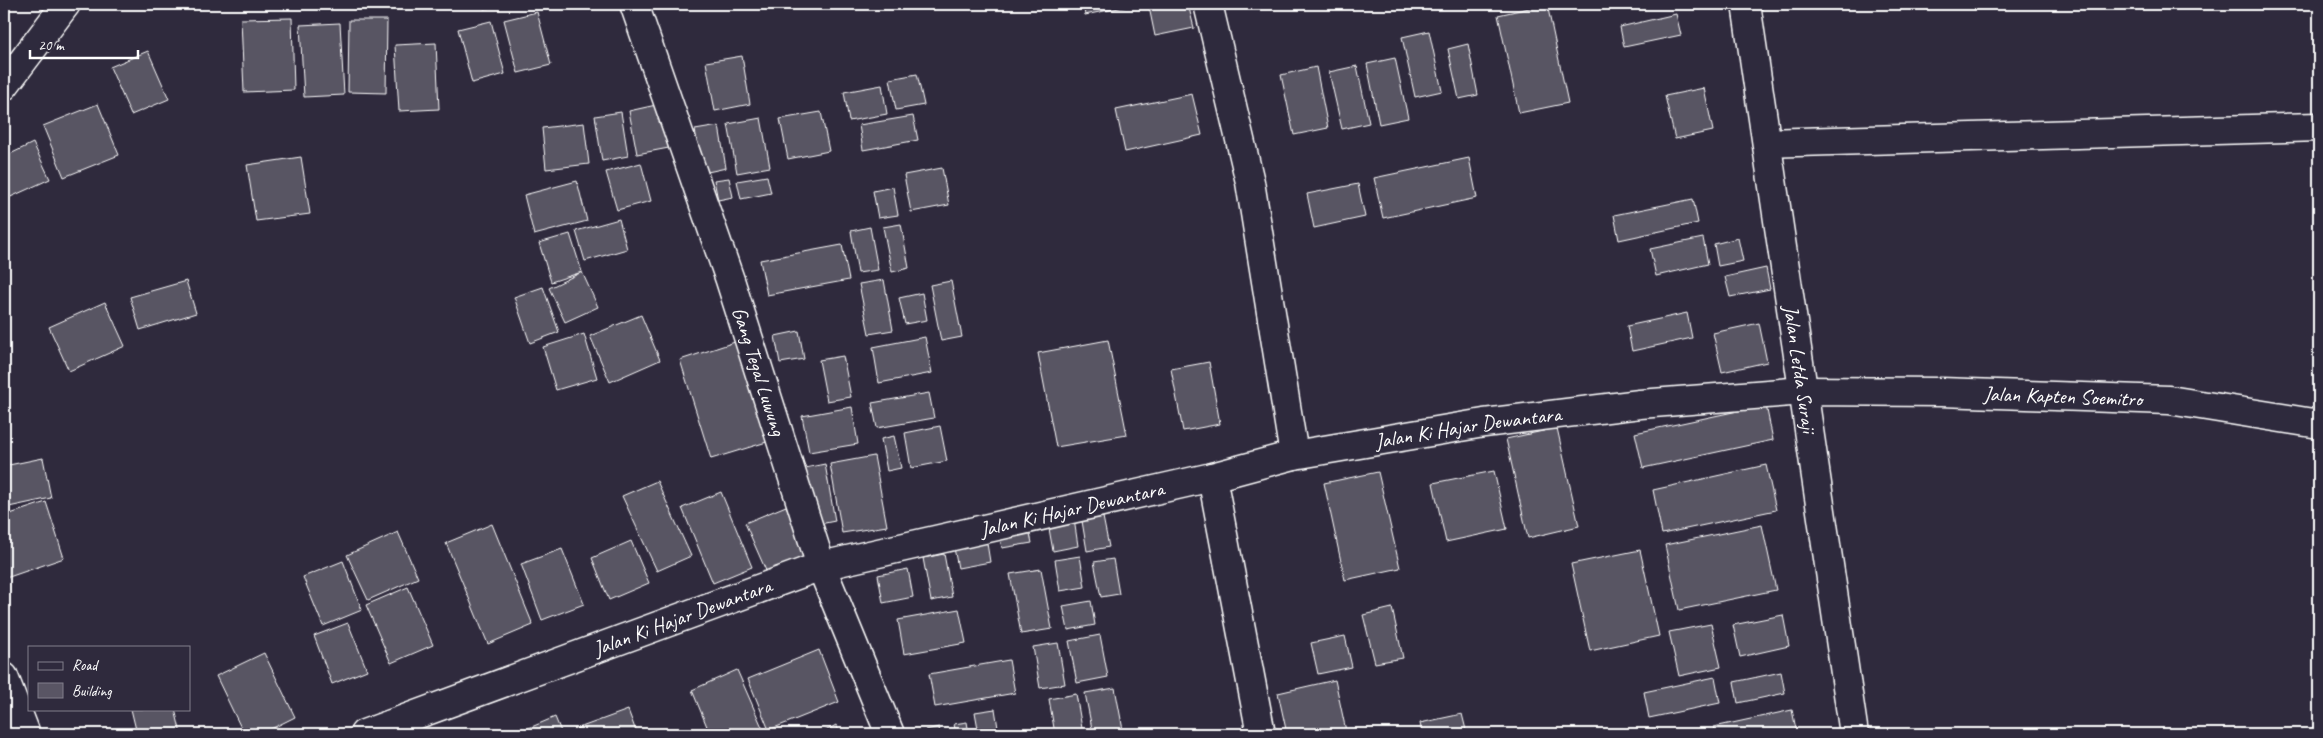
<svg xmlns="http://www.w3.org/2000/svg" width="2323" height="738" font-family="Caveat,sans-serif">
	<style>
		.building { fill: #595564; stroke: #fff }
		.lines { fill: none; stroke-linecap: round; stroke-linejoin: round }
		.minor-casing { stroke: #fff; stroke-width: 31 }
		.minor { stroke: #2f2a3d; stroke-width: 28 }
		.labels { text-anchor: middle; dominant-baseline: central; stroke-width: 4.5; stroke-linejoin: round; paint-order: stroke }
		.street-label { font-size: 21px; fill: #fff; stroke: #2f2a3d }
	</style>
	<rect width="100%" height="100%" fill="#2f2a3d"/>
	<filter id="ink" filterUnits="userSpaceOnUse"><feTurbulence type="fractalNoise" baseFrequency=".02" numOctaves="2"/><feDisplacementMap in="SourceGraphic" scale="10" xChannelSelector="R" yChannelSelector="G"/><feConvolveMatrix kernelMatrix="1 2 1 2 8 2 1 2 1" color-interpolation-filters="sRGB"/></filter>
	<g filter="url(#ink)">
		<path class="building" d="M483,4H506L484,9Z
			M1083,4H1138L1085,15Z
			M1163,4H1188L1194,28L1155,36L1149,7Z
			M1547,4L1568,103L1519,113L1498,15Z
			M1620,4H1643L1621,9Z
			M537,12L551,65L518,73L504,20Z
			M1676,14L1681,35L1624,47L1620,27Z
			M292,18L294,90L244,92L241,19Z
			M349,20H387L386,93L348,92Z
			M491,21L505,74L472,83L458,29Z
			M340,23L344,95L304,97L300,25Z
			M1429,31L1442,91L1415,97L1402,37Z
			M436,43L439,109L399,111L395,45Z
			M1468,44L1478,95L1459,99L1448,49Z
			M148,51L169,99L131,115L110,67Z
			M742,56L750,104L715,111L706,62Z
			M1395,58L1408,118L1379,124L1367,64Z
			M1357,66L1369,123L1342,129L1329,72Z
			M1316,67L1328,128L1294,135L1281,75Z
			M917,74L924,105L896,110L890,79Z
			M882,85L887,114L849,121L844,92Z
			M1704,88L1713,131L1675,139L1665,96Z
			M1192,94L1202,135L1125,152L1116,110Z
			M665,103L674,147L637,154L629,111Z
			M98,104L119,155L64,177L43,126Z
			M621,112L628,156L602,161L595,116Z
			M821,112L829,151L788,159L780,119Z
			M913,116L918,140L863,150L859,125Z
			M761,118L770,167L737,173L728,124Z
			M584,123L589,164L546,169L542,128Z
			M719,126L726,168L703,173L695,130Z
			M33,143L50,179L4,200V157Z
			M301,157L310,214L256,221L247,165Z
			M1469,158L1477,198L1383,218L1374,178Z
			M641,163L651,201L617,210L606,172Z
			M942,168L949,205L911,212L904,175Z
			M767,176L771,193L741,199L737,181Z
			M729,178L733,197L718,200L714,180Z
			M577,181L587,221L534,235L524,195Z
			M1358,184L1365,217L1314,228L1307,194Z
			M893,187L898,215L878,218L873,191Z
			M1693,199L1698,223L1619,240L1614,215Z
			M619,219L627,249L585,261L576,231Z
			M901,224L909,268L892,272L883,227Z
			M870,227L878,270L858,273L851,231Z
			M570,234L582,272L551,282L539,243Z
			M1703,238L1708,264L1656,276L1650,249Z
			M1738,238L1743,261L1718,266L1714,244Z
			M842,245L849,280L767,295L760,260Z
			M1766,268L1770,289L1730,297L1725,277Z
			M582,272L598,307L565,322L549,288Z
			M884,280L893,330L869,334L859,284Z
			M186,281L196,313L140,330L130,297Z
			M951,281L962,337L941,341L930,285Z
			M543,287L559,332L530,343L514,297Z
			M922,293L927,320L905,324L899,298Z
			M105,302L125,346L69,371L49,327Z
			M1687,313L1692,338L1632,351L1627,326Z
			M641,315L660,360L610,382L590,336Z
			M1759,323L1767,362L1722,372L1713,333Z
			M799,331L804,359L780,363L775,336Z
			M584,334L597,378L556,390L543,347Z
			M925,337L932,373L879,383L873,347Z
			M1108,340L1127,435L1056,447L1038,353Z
			M738,341L770,441L711,459L680,360Z
			M843,356L851,397L827,401L819,360Z
			M1209,362L1220,424L1183,431L1171,369Z
			M929,393L934,418L877,428L872,403Z
			M1766,405L1773,440L1643,468L1635,433Z
			M852,407L858,444L809,452L802,416Z
			M940,426L947,461L911,468L905,433Z
			M1557,428L1579,526L1528,538L1506,439Z
			M894,436L901,468L887,471L881,439Z
			M874,456L887,526L842,533L830,464Z
			M43,458L51,498L4,508V466Z
			M825,464L835,521L815,525L805,468Z
			M1766,465L1776,510L1662,534L1653,490Z
			M1494,471L1507,529L1446,542L1433,483Z
			M1378,472L1400,568L1345,580L1324,483Z
			M657,481L691,556L657,571L622,496Z
			M721,492L752,567L713,583L682,508Z
			M46,502L64,558L6,578L4,572V516Z
			M786,506L807,555L767,573L745,523Z
			M1103,517L1109,547L1087,551L1082,521Z
			M1074,519L1078,546L1053,551L1048,523Z
			M492,524L533,625L488,644L446,543Z
			M1762,525L1776,590L1679,610L1665,545Z
			M1029,529L1032,543L1002,548L999,534Z
			M398,532L418,578L368,600L347,555Z
			M986,537L990,562L958,568L953,543Z
			M631,541L649,583L609,600L592,558Z
			M562,549L584,604L542,620L521,564Z
			M1640,550L1659,636L1590,651L1571,564Z
			M944,554L952,597L931,601L923,558Z
			M1080,556L1085,587L1060,591L1055,560Z
			M1113,559L1119,594L1101,597L1094,562Z
			M343,561L362,610L323,626L303,577Z
			M908,569L913,597L883,603L878,575Z
			M1041,569L1052,629L1021,634L1010,574Z
			M408,587L433,645L391,663L366,605Z
			M1091,601L1095,625L1068,630L1063,606Z
			M1392,608L1403,658L1375,663L1363,615Z
			M959,609L966,643L904,654L898,620Z
			M1783,615L1789,646L1740,657L1733,625Z
			M348,623L367,670L332,684L314,636Z
			M1711,624L1721,667L1679,676L1669,632Z
			M1100,635L1108,677L1077,683L1069,641Z
			M1345,636L1352,667L1318,674L1311,643Z
			M1058,643L1065,684L1040,688L1033,647Z
			M819,650L839,702L769,730L748,679Z
			M264,653L295,717L261,734H244L216,676Z
			M1009,660L1015,693L935,707L929,674Z
			M737,670L765,734H710L692,690Z
			M1781,672L1785,693L1738,703L1734,682Z
			M1715,677L1720,703L1649,718L1644,692Z
			M1335,680L1346,731L1332,734H1287L1278,693Z
			M1115,688L1123,730L1093,734L1085,693Z
			M1076,694L1083,734H1055L1049,699Z
			M131,709H175L181,734H137Z
			M995,709L999,734H979L975,712Z
			M628,710L637,734H578L576,729Z
			M1792,710L1797,734H1716L1714,727Z
			M1462,714L1467,734H1422L1420,723Z
			M555,717L562,734H515Z
			M967,722L969,734H956L954,724Z
			M836,725L841,734H820Z
			M939,727L940,734H927L926,730Z"/>
		<g class="lines">
			<defs>
				<g id="minor">
					<path id="s1" d="M634,4L730,280L821,566L890,734"/>
					<path d="M1208,4L1250,182L1294,455"/>
					<path id="s2" d="M1746,4L1854,734"/>
					<path d="M4,86L66,4"/>
					<path d="M1767,143L2319,127"/>
					<path d="M1212,477L1261,734"/>
					<path d="M4,677L26,734"/>
					<path id="s3" d="M364,734L821,566L1212,477L1294,455L1484,423L1640,404L1804,391L1941,392L2169,400L2319,424"/>
				</g>
			</defs>
			<use href="#minor" class="minor-casing"/>
			<use href="#minor" class="minor"/>
		</g>
	</g>
	<g class="labels">
		<g class="street-label">
			<text stroke="none"><textPath href="#s2" startOffset="369">Jalan Letda Suraji</textPath></text>
			<text stroke="none"><textPath href="#s1" startOffset="388">Gang Tegal Luwung</textPath></text>
			<text stroke="none"><textPath href="#s3" startOffset="1746">Jalan Kapten Soemitro</textPath></text>
			<text stroke="none"><textPath href="#s3" startOffset="1149">Jalan Ki Hajar Dewantara</textPath></text>
			<text stroke="none"><textPath href="#s3" startOffset="744">Jalan Ki Hajar Dewantara</textPath></text>
			<text stroke="none"><textPath href="#s3" startOffset="339">Jalan Ki Hajar Dewantara</textPath></text>
		</g>
	</g>
	<rect width="2323" height="738" fill="none" stroke="#2f2a3d" stroke-width="20"/>
	<rect x="10" y="10" width="2303" height="718" fill="none" stroke="#fff" stroke-width="2" filter="url(#ink)"/>
	<rect x="28" y="646" width="162" height="65" fill="#2f2a3d" stroke="#827f8b"/>
	<rect x="38" y="662" width="25" height="8" fill="#2f2a3d" stroke="#827f8b"/>
	<text x="72" y="670" font-size="15" fill="#ffffff">Road</text>
	<rect x="38" y="683" width="25" height="15" fill="#595564" stroke="#827f8b"/>
	<text x="72" y="696" font-size="15" fill="#ffffff">Building</text>
	<path d="M30 50v8h108v-8" fill="none" stroke="#ffffff" stroke-width="2.5"/>
	<text x="38" y="50" font-size="15" fill="#ffffff" stroke="#2f2a3d" stroke-width="4" paint-order="stroke">20 m</text>
</svg>
